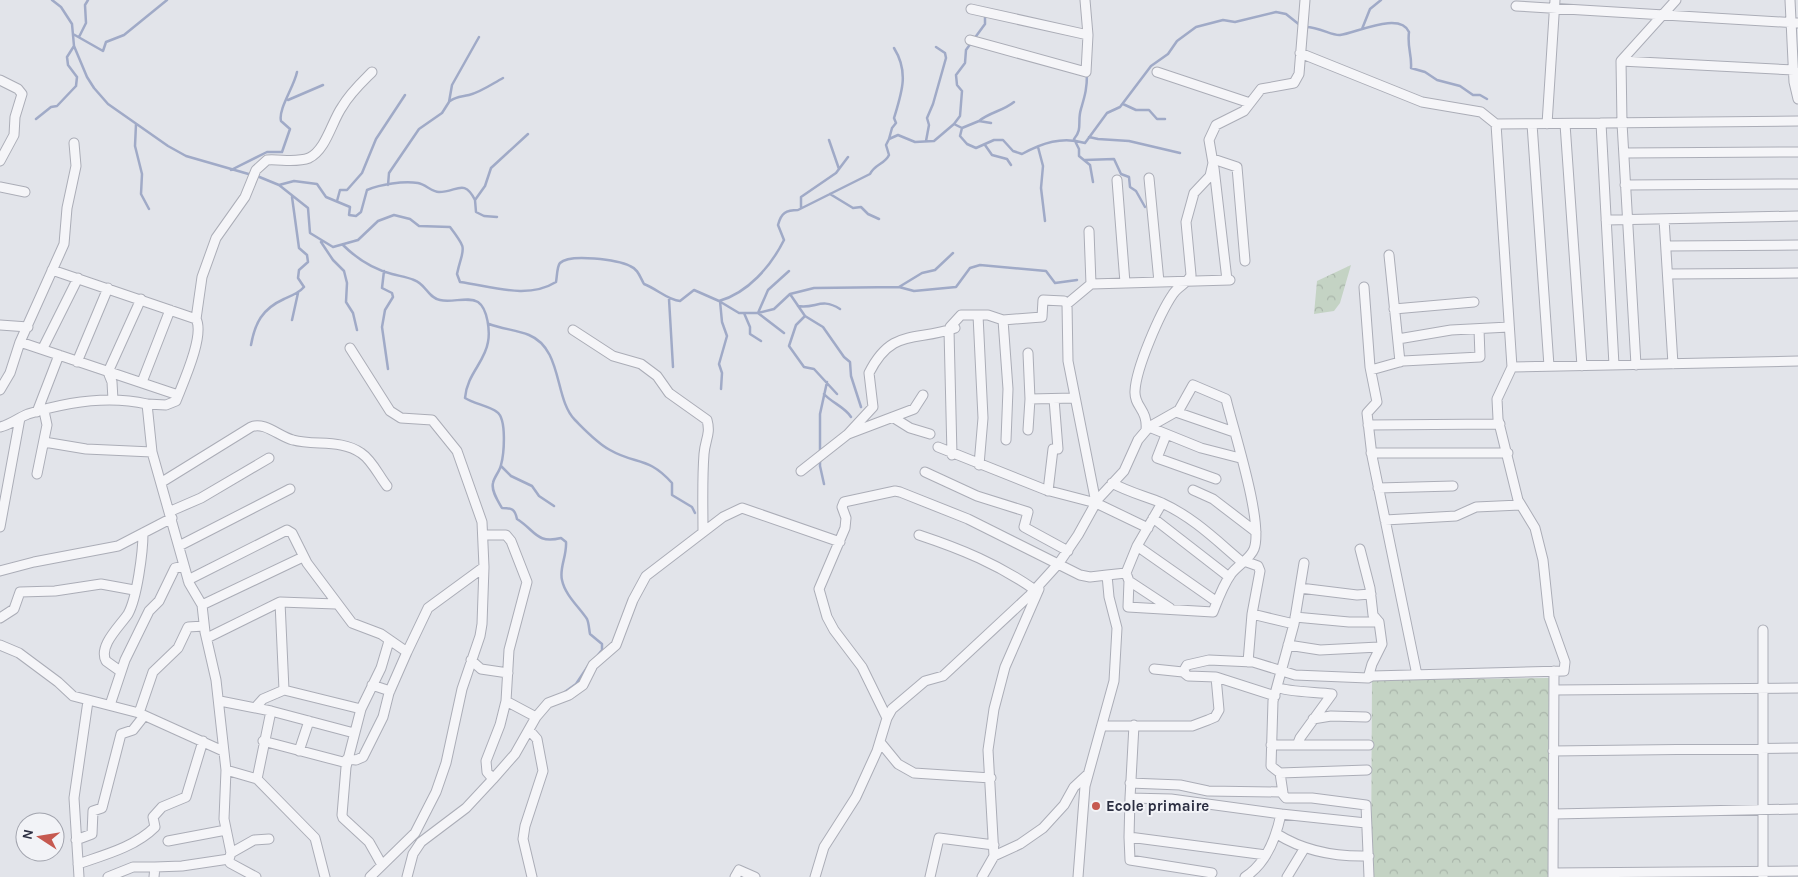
<svg xmlns="http://www.w3.org/2000/svg" width="1798" height="877" font-family="Karla,sans-serif">
	<style>
		.forest { fill: url(#forest-crowns) }
		.lines { fill: none; stroke-linecap: round; stroke-linejoin: round }
		.stream { stroke: #a0aac7; stroke-width: 2.5 }
		.minor-casing { stroke: #abadb7; stroke-width: 11 }
		.minor { stroke: #f5f5f8; stroke-width: 9 }
		.poi-dot { fill: #c65950; stroke: #f2f3f7; stroke-width: 2 }
		.labels { text-anchor: middle; dominant-baseline: central; stroke-width: 4; stroke-linejoin: round; paint-order: stroke }
		.poi-label { font-size: 15px; font-weight: bold; fill: #2b2e41; stroke: #f2f3f7; text-anchor: start }
	</style>
	<defs>
		<pattern id="forest-crowns" width="20" height="18" patternUnits="userSpaceOnUse" patternTransform="scale(1.25)"><rect width="20" height="18" fill="#c4d3c4"/><path d="M2 6a3 3 0 1 1 6 0M12 15a3 3 0 1 1 6 0" fill="none" stroke="#a9b5aa"/></pattern>
	</defs>
	<rect width="100%" height="100%" fill="#e2e4ea"/>
	<path class="forest" d="M1351,265L1340,303L1334,311L1314,314L1317,281Z
		M1549,678L1548,877H1371L1372,680Z"/>
	<g class="lines">
		<path class="stream" d="M52,0L61,7L72,24L74,46L87,77L94,88L108,104L168,146L186,156L252,175
			M1306,27C1319,27 1333,36 1340,35C1356,33 1400,11 1409,32C1407,48 1412,54 1411,68L1425,72L1437,80L1460,86L1473,95H1480L1487,99
			M1362,29L1370,9L1381,0
			M73,34L103,51L106,42L124,35L167,0
			M79,37L86,23L85,5L88,0
			M974,39L985,24V15
			M1087,73C1087,89 1085,95 1081,109C1077,121 1083,129 1074,139L1079,149V156L1090,165L1093,182
			M288,100L323,85
			M450,101C457,96 461,97 469,95C481,92 492,84 503,78
			M1123,104L1136,110H1149L1157,119H1165
			M36,119L51,107L57,106L76,86L77,77L68,65L67,57L74,46
			M979,121C990,112 1003,111 1014,102
			M136,124L135,146L142,174L141,194L149,209
			M954,124L960,116L962,91L957,85L956,75L965,63L966,50L971,43
			M962,128L979,121L991,123
			M1089,137L1098,139L1129,141L1180,153
			M889,139L892,128L896,123L894,118C902,92 909,72 894,48
			M829,140L839,169
			M926,141L929,125L927,118L933,104L946,58L945,53L936,47
			M985,145L992,155L1007,159L1011,165
			M1038,147L1043,166L1041,188L1045,221
			M1085,160L1114,159L1121,174L1129,177L1130,187L1136,191L1145,207
			M231,170L267,152H282L290,129L281,121C278,109 294,87 297,72
			M257,176L279,185L308,208L310,233L333,247L358,240L378,221L394,215L410,219L419,226L450,227C469,252 463,246 457,274L460,282C491,286 527,300 556,282C557,277 557,266 560,263C570,253 618,260 630,266C638,269 640,277 644,284C657,289 668,300 680,301L694,290L719,301C748,293 771,266 784,240L778,225C781,213 786,210 798,210L870,174C875,164 885,164 889,155L886,145L889,139L898,135L915,142L934,141L954,124L962,128L960,136L967,144L976,148L994,140H1003L1013,151L1022,154C1042,143 1062,136 1085,143L1107,113L1120,107L1151,66L1168,54L1177,41L1196,27L1223,20L1235,22L1276,12L1286,14L1301,26
			M279,185L294,181L317,184L326,197L350,207L349,215L356,216L361,212L367,190C381,184 403,181 418,183C425,184 432,192 439,192C457,192 464,178 475,200L485,186L491,168L528,134
			M388,185L389,173L419,129L442,113L449,102L452,85L479,37
			M830,194L853,208L861,207L868,214L879,219
			M475,200L476,212L484,216L497,217
			M337,201L340,190H347L362,173L376,139L405,95
			M801,208V197L836,173L848,157
			M321,242L333,260L344,271L347,283L346,302L353,313L357,330
			M343,245C357,259 373,269 392,274C399,276 407,277 414,280C426,284 427,297 440,300C452,303 468,296 478,302C488,309 490,332 488,342C485,362 467,374 465,398C475,404 489,406 497,412C507,419 504,454 501,465C500,471 494,477 493,483C491,491 498,501 502,508C512,508 515,509 517,519C536,531 536,544 561,538L566,542C567,556 559,568 562,580C565,595 579,607 587,619C589,623 589,630 590,634L602,644V650L598,655
			M384,271L382,288L392,293L393,297L385,310L382,327L388,369
			M899,287L922,273L935,270L953,253
			M790,294L805,316L796,325L789,346L804,367L814,369L837,394
			M669,299L673,367
			M719,301L739,313H758L774,309L790,294L814,288L899,287L914,291L956,287L970,268L980,265L1046,271L1055,283L1077,280
			M720,301L722,322L727,336L719,364L722,373L721,389
			M798,306C816,309 821,297 840,309
			M744,313L750,327V334L761,341
			M805,316L823,327L844,357L850,362L851,376L861,407
			M292,320L298,293
			M489,324C502,329 517,330 529,335C563,349 554,399 575,420C585,430 597,443 610,450C636,465 648,456 672,483V495L692,507L695,513
			M784,333L758,313L768,290L789,271
			M251,345C255,323 262,309 284,299C291,296 299,293 304,287L298,278L299,270L308,262L307,255L299,248L292,197
			M824,394C832,403 845,407 851,417
			M820,453V414L827,382
			M820,458V466L824,484
			M501,466L511,476L532,486L539,496L554,506
			M562,694L576,684L588,666"/>
		<defs>
			<path id="minor" d="M1790,0L1794,82L1798,99
				M1516,6L1798,23
				M971,9L1088,35
				M970,40L1086,72L1088,35L1085,0
				M1300,53L1422,102L1481,112L1496,124L1798,121
				M1621,61L1794,70
				M1157,72L1250,103
				M0,80L18,89L22,94L15,117L14,135L0,161
				M1601,123L1614,365
				M1532,124L1549,366
				M1547,124L1555,0
				M1565,124L1582,366
				M1624,153L1798,152
				M1213,159L1237,167L1245,261
				M1214,168L1227,280
				M1149,178L1159,282
				M1117,180L1125,283
				M1625,185L1798,184
				M0,187L25,192
				M1664,219L1673,364
				M1606,220L1798,216
				M1089,231L1091,284L1230,280
				M1666,246L1798,245
				M1389,255L1400,362
				M52,270L196,319
				M1668,274L1798,273
				M1364,287L1370,367L1377,402L1367,413L1372,456L1417,675
				M1067,304L1068,361L1096,503
				M1394,309L1474,302
				M978,315L983,418L979,465
				M1003,320L1008,389L1006,440
				M0,325L28,327
				M950,327L961,315H988L1003,320L1042,317L1043,300L1064,301L1067,304L1091,284
				M573,330L613,356L641,364L657,376L669,393L707,420C711,434 705,440 704,454C702,480 703,506 703,532
				M949,330L952,455
				M1398,339L1451,330L1509,327
				M20,342L178,395
				M43,348L78,278
				M350,348L390,411L401,418L432,420L457,451L482,522L484,567L482,624L480,636L462,689L446,763L436,792L415,833L370,877
				M1028,353L1030,399L1028,430
				M77,362L108,288
				M1636,365L1622,123L1621,61L1676,0
				M1512,367L1798,361
				M1371,370L1403,361L1480,357L1479,329
				M142,382L170,310
				M0,390L10,373L20,342L64,244L67,208L76,166L74,143
				M1030,399L1074,398
				M113,400L112,382L108,372L141,299
				M147,404L166,405L176,401C183,383 205,335 196,319L202,277L216,238L245,197L256,170L267,160C281,159 296,163 309,158C326,150 332,121 342,107C350,93 361,83 372,72
				M37,412L59,355
				M1176,412L1234,432
				M894,418L910,428L930,434
				M1368,425L1500,424
				M0,427C10,425 18,418 28,414C66,402 108,395 147,404L152,452L189,583L202,605L205,632L216,680L226,770L224,819L231,853L229,859L182,866L155,867L154,877
				M1149,427L1201,448L1240,458
				M1146,430C1148,409 1134,407 1135,391C1136,368 1160,313 1173,294C1178,286 1187,284 1191,275L1186,222L1194,193L1210,176L1213,163L1209,140L1216,125L1244,111L1261,89L1294,83L1299,74L1305,0
				M848,434L873,407L869,373C892,327 916,342 955,328
				M1166,435L1157,458L1216,479
				M44,442L86,449L152,452
				M938,447L1046,490L1096,503L1148,528
				M1371,453H1508
				M801,471L848,434L914,409L923,395
				M925,472L977,496L1028,512L1024,527L1068,551
				M37,474L47,425L44,411
				M162,482L251,427C264,421 280,437 293,440C315,446 341,439 361,453C372,460 379,476 387,486
				M1112,483C1128,492 1145,496 1162,503C1193,517 1217,541 1242,562
				M1378,488L1453,486
				M1193,490L1213,499L1256,532
				M1048,491L1053,449H1058L1054,399
				M171,511L201,498L269,458
				M1153,518L1229,577
				M1385,520L1456,516L1476,507L1520,505
				M0,527L20,418
				M484,535H506L511,541L527,582L509,650L506,701L536,717
				M919,535C961,549 998,564 1035,590
				M179,546L290,489
				M1137,546L1217,602
				M1360,549L1370,588L1373,615L1379,622L1382,644L1372,664L1368,678
				M1244,561L1258,566L1260,571L1252,614L1294,624
				M0,571L34,562L118,546L172,518
				M1126,573L1137,546L1162,503
				M188,580L287,530L292,533L307,563L352,623L381,634L407,652L428,608L484,567
				M1129,581L1170,608
				M1300,588L1357,595L1371,594
				M280,602L284,690
				M202,605L303,557
				M1295,617L1349,622H1379
				M0,618L14,609L20,592L55,591L101,584L134,590
				M207,638L280,602L336,604
				M0,645L19,653L58,682L73,696L139,713L223,751
				M1288,645L1320,650L1379,647
				M471,660L481,669L508,673
				M1248,662L1252,614
				M1154,669L1183,672L1188,676L1216,677
				M120,671L106,661C98,646 120,626 128,614C137,598 143,552 143,533
				M1183,672L1187,665L1209,660L1253,662L1295,675L1368,678L1372,676L1564,671L1565,662L1549,617L1543,560L1535,528L1518,500L1498,419L1497,399L1512,367L1496,124
				M372,685L390,691
				M1277,687C1286,692 1318,692 1332,694L1300,738L1298,743
				M1554,690L1798,688
				M220,701L271,711L257,779L315,838L325,877
				M110,705L125,660L149,611L159,601L175,568L184,566
				M255,708L263,699L284,690L361,709L381,668L389,641
				M361,709L346,767L342,815L343,818L369,842L382,865
				M271,711L354,733
				M139,713L153,672L178,648L188,627L204,626
				M887,718L862,667L834,630L827,617L819,589L845,528L846,518L842,507L844,502L895,491L900,492L968,519L1080,575L1090,577L1107,575L1109,597L1117,628L1114,681L1085,786L1078,877
				M1313,719L1331,716L1366,717
				M1134,725L1130,798L1171,799L1281,814L1366,823
				M1102,726H1192L1208,720L1215,717L1219,710L1216,677L1275,696
				M530,731L537,739L543,771L525,826L523,839L532,877
				M263,741L347,763
				M880,742L898,764L914,773L991,778
				M1271,745H1369
				M299,751L309,721
				M1553,751L1798,748
				M347,759L356,760L363,757L383,717L389,693L407,652
				M226,770L257,779
				M1280,773L1367,770
				M493,779L487,772L486,761L500,725L506,701
				M1130,783L1180,785L1208,791L1281,792L1286,798H1312L1366,805L1369,877
				M1283,793L1280,773L1271,766L1273,701L1294,624L1304,563
				M1130,798L1129,837L1266,855
				M1554,814L1798,809
				M1277,834C1304,851 1337,857 1369,856
				M1129,837L1130,860L1212,873
				M76,840L92,834L93,811L102,808L121,734L133,730L144,716
				M168,841L226,830
				M231,853L254,840L269,839
				M994,856L988,750L994,709L1005,667L1039,589
				M229,859L230,863L256,877
				M78,864C104,855 135,847 155,827L153,817L162,807L186,797L203,741
				M1553,873L1798,871
				M79,877L74,798L88,701
				M108,877L133,867H155
				M407,877L413,854L421,842L466,808L493,779L515,754L536,717L548,703L569,695L583,685L593,665L616,645L633,600L646,576L723,517L742,508L840,542
				M735,877L739,870L755,877
				M815,877L824,847L856,797L877,751L887,718L892,709L925,681L943,676L1030,595L1059,563L1078,535L1098,499L1124,471L1138,440L1149,427L1179,410L1193,385L1226,399C1233,429 1264,523 1254,549C1250,559 1238,565 1231,574C1223,585 1218,599 1213,612L1128,607L1129,581L1126,573L1107,575
				M930,877L939,838L994,845
				M982,877L994,856L1020,844L1043,828L1064,805L1074,787L1088,774
				M1245,877C1267,863 1276,838 1281,814
				M1287,877L1304,849
				M1553,877L1554,671
				M1763,877V630"/>
		</defs>
		<use href="#minor" class="minor-casing"/>
		<use href="#minor" class="minor"/>
	</g>
	<circle class="poi-dot" cx="1096" cy="806" r="5"/>
	<g class="labels">
		<g class="poi-label">
			<text x="1106" y="806">Ecole primaire</text>
		</g>
	</g>
	<g transform="translate(40 837) rotate(282)"><circle r="24" fill="#f2f3f7" stroke="#a2a4ae"/>
	<path d="M0-4L9 19L0 12L-9 19Z" fill="#c65950"/>
	<text y="-8" font-size="14" font-weight="bold" text-anchor="middle" fill="#2b2e41">N</text>
	</g>
</svg>
